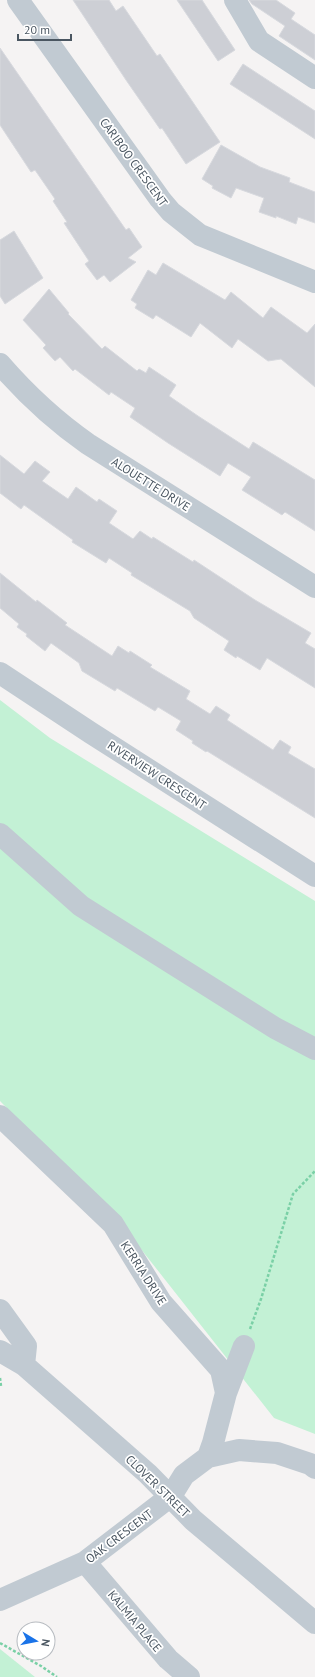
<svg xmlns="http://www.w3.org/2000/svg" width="315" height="1677" font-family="'PT Sans',sans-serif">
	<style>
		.green { fill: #c3f1d5 }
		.building { fill: #cdcfd5; stroke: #d7d9de }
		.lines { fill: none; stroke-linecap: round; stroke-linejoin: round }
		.path { stroke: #7ad0a6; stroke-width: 2.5; stroke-dasharray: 3 2; stroke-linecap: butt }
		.minor { stroke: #c1cad2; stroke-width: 22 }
		.labels { text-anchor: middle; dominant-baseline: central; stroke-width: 3.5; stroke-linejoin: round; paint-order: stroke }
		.street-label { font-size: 12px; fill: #4a5661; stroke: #fff }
	</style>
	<rect width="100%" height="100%" fill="#f5f3f3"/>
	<path class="green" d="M0,700L50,738L315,901V1434L274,1418L122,1225L0,1101Z
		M0,1649L35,1677H0Z"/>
	<path class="building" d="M73,0H109L116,11L123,6L157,56L160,54L220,142L186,164L162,128L160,129L126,80Z
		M177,0H202L235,50L218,61Z
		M249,0H276L295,13L291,19L315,35V60L279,36L285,26L252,4Z
		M0,48L126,230L129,228L142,247L128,258L136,262L110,282L104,275L97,280L85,264L89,261L64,223L67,222L53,201L55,199L35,170L31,172L0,125Z
		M243,64L315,111V139L230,84Z
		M221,145L260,167L290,178L289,182L315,192V223L298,217L296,224L276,216V218L259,212L264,198L236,188L231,198L212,188L213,186L202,179Z
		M14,231L43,278L5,304L0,296V240Z
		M163,263L225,300L231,292L263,318L271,307L307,333L315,324V387L281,359L268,361L238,339L232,348L200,323L191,337L156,315L153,319L135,308L137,304L131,300L148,270L156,275Z
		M49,289L69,313L68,314L102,349L105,346L137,371L139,369L146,373L149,367L176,385L169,396L198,416L249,449L253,442L315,480V531L285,512L282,515L242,490L251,477L228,463L220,476L168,443L130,417L135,408L111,392L109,395L75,369L73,371L60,357L55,361L43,348L46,345L23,320Z
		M0,455L24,474L35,461L50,472L42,481L68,499L76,487L97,502L99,499L117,511L109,523L133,539L140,531L152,539L153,537L193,562L194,560L255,600L311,633L305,643L315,649V688L267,658L260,670L237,656L236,658L224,650L229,641L194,618L190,611L131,575L132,573L109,558L106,563L72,542L73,540L24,505L21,509L0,493Z
		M0,573L36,602L37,600L67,623L65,625L112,656L118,646L129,653L130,651L152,665L150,667L190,691L186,699L210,714L216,706L230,715L227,720L273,750L280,740L291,747L288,753L315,769V818L207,751L206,752L192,743L193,741L176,730L181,721L158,707L155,711L117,688L115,691L82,671L79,663L51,643L45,651L26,636L27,634L17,627L19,624L0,608Z"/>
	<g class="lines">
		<path class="path" d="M250,1329L261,1299L293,1194L315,1171
			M0,1378L1,1386
			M0,1643L41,1666L57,1677"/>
		<path class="minor" d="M18,0L160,199L171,212L200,235L315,282
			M235,0L259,41L315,78
			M0,364C26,394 55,421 88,444L315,587
			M0,673L91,733L315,876
			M0,834L81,906L275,1028L315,1049
			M0,1116L113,1224L161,1302L221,1370L226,1393L213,1443L208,1457
			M0,1310L26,1346L24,1365
			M0,1351L24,1365L148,1474L193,1520L315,1623
			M226,1393L244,1346
			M85,1562L168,1659L189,1677
			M0,1600L85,1562L171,1496L184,1475L208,1457L239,1450L277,1453L310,1464L315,1468"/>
	</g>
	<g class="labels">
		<g class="street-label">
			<text transform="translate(134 162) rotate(54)">CARIBOO CRESCENT</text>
			<text transform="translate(151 484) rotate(32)">ALOUETTE DRIVE</text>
			<text transform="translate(157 775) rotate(33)">RIVERVIEW CRESCENT</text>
			<text transform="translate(144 1273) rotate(57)">KERRIA DRIVE</text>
			<text transform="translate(158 1486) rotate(44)">CLOVER STREET</text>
			<text transform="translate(119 1536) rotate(-37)">OAK CRESCENT</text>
			<text transform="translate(135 1621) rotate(50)">KALMIA PLACE</text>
		</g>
	</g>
	<g transform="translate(36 1641) rotate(100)"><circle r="19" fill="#ffffff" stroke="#b7bbc0"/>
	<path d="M0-3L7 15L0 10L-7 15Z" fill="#1a73e8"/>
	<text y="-6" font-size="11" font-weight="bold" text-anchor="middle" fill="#4a5661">N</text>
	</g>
	<path d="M18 34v6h53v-6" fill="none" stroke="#4a5661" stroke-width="2"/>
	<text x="24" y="34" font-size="12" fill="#4a5661" stroke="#ffffff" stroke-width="3" paint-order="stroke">20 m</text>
</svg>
